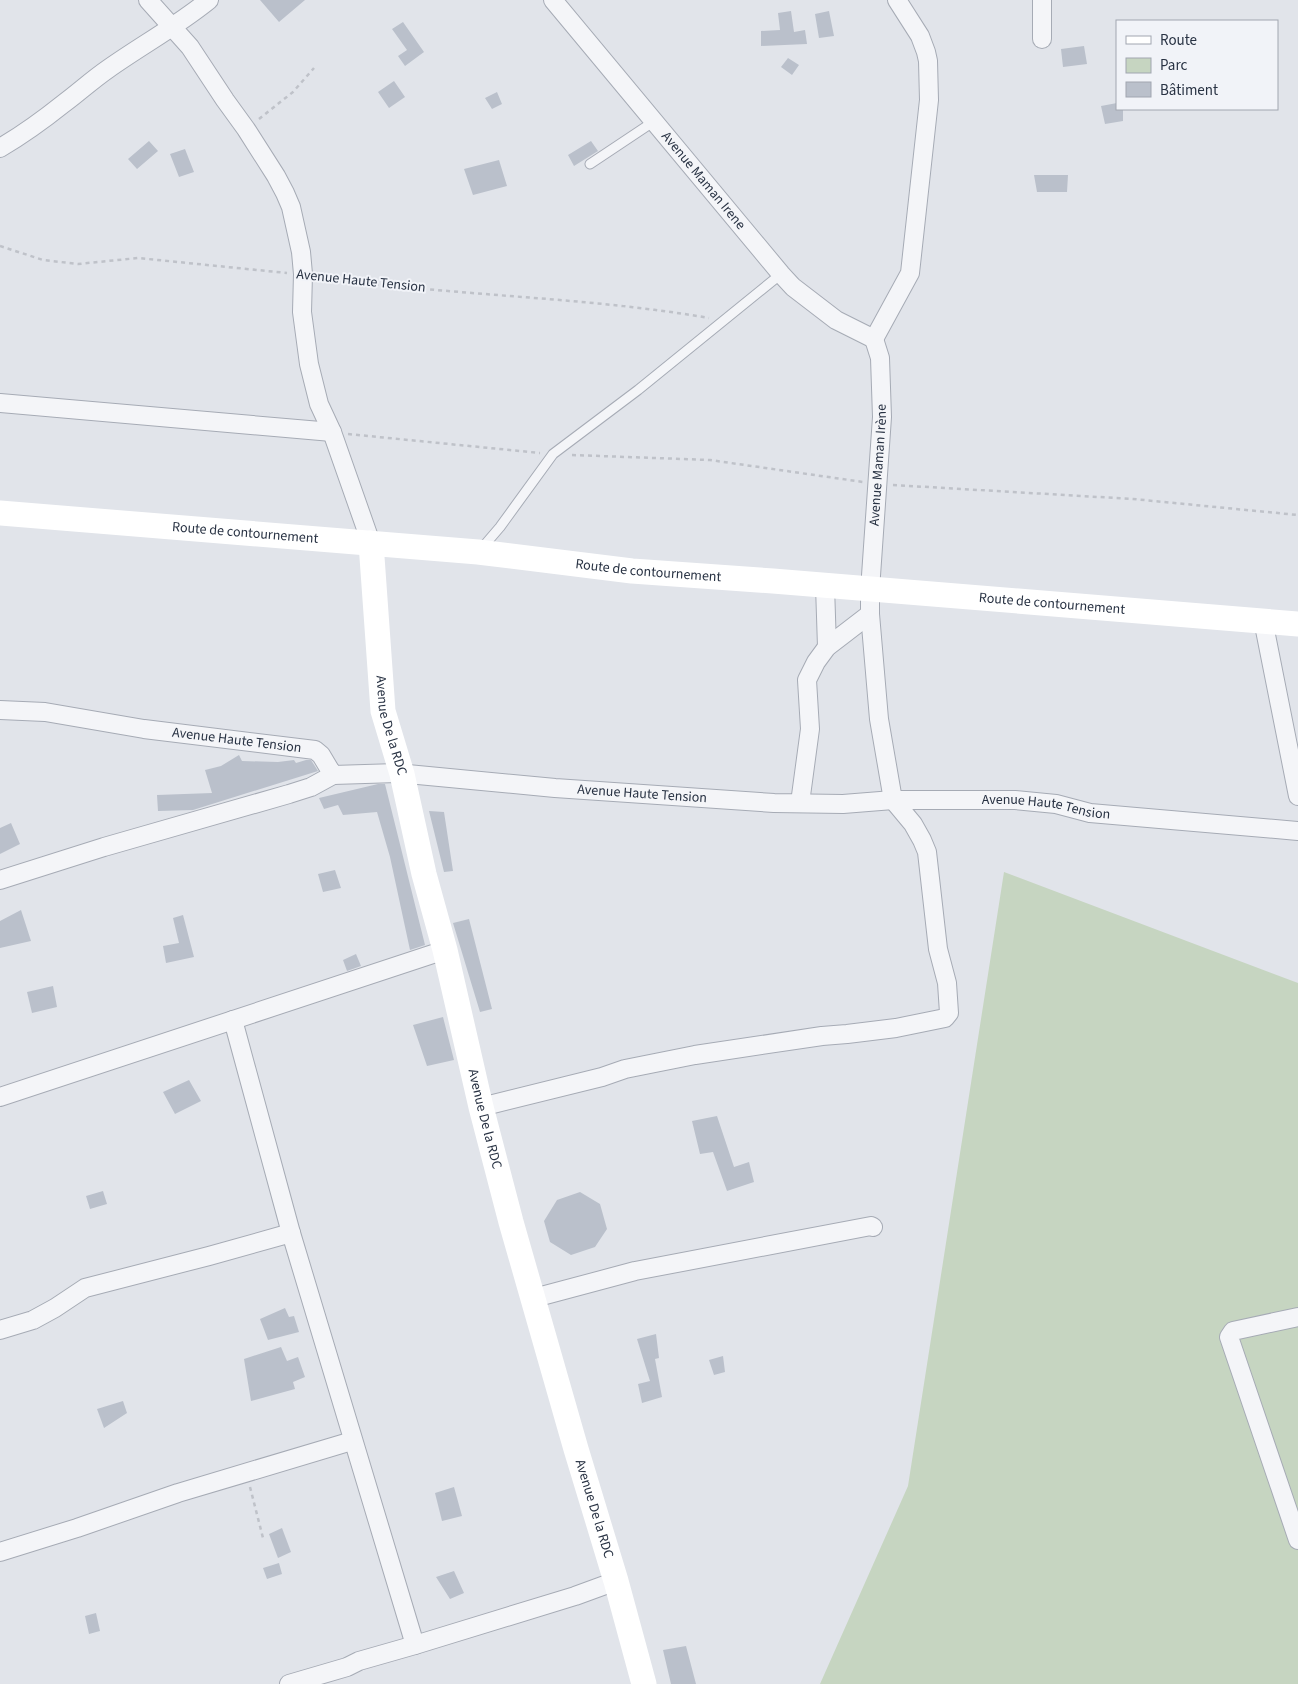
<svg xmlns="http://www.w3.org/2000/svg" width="1298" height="1684" font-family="'Source Sans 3',sans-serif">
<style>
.green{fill:#c6d5c1}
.building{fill:#bac0cb}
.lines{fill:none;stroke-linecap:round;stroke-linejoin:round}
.lane-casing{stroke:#a6abb5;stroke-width:11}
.street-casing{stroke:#a6abb5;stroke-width:20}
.path{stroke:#bfc2c9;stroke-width:2.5;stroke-dasharray:4 4;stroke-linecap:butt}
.lane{stroke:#f4f5f8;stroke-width:9}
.street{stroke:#f4f5f8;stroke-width:18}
.secondary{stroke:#fff;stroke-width:25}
.labels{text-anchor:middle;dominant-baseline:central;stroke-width:4;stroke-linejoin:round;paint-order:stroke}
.street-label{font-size:14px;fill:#283243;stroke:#f1f3f8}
</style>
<rect width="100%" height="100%" fill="#e1e4ea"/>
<path class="green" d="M 1004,872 L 1298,983 L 1298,1684 L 820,1684 L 908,1486 Z"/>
<path class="building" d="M 260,0 L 305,0 L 279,22 Z
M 791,11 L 794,32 L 805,30 L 807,44 L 761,46 L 761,31 L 780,30 L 778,13 Z
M 829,11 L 834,36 L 819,38 L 815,14 Z
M 403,22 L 424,52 L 405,66 L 398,56 L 407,50 L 392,29 Z
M 1084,46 L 1087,64 L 1063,67 L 1061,49 Z
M 788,58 L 799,65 L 792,75 L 781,67 Z
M 394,81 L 405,97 L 389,108 L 378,92 Z
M 497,92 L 502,104 L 492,109 L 485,98 Z
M 1117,103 L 1117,109 L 1123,109 L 1123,121 L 1105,124 L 1101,106 Z
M 149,141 L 158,151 L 137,169 L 128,159 Z
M 591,141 L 598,151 L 574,166 L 568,155 Z
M 185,149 L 194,172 L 179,177 L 170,154 Z
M 499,160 L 507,186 L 473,195 L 464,169 Z
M 1034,175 L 1068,175 L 1067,192 L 1037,192 Z
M 239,755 L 242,761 L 278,762 L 294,760 L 296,763 L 306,760 L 311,760 L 318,771 L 193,810 L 158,811 L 157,795 L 212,793 L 205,770 L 221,766 Z
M 378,784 L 385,784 L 425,945 L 410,950 L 390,857 L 377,812 L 343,815 L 338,805 L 324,809 L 319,798 Z
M 429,811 L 444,812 L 453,871 L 444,872 Z
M 11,823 L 20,844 L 0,854 L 0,828 Z
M 335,870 L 341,888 L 323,892 L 318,874 Z
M 21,910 L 31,941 L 0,948 L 0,921 Z
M 183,915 L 194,957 L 166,963 L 163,946 L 179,943 L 173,918 Z
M 469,919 L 492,1009 L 480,1012 L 453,923 Z
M 356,954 L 361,966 L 347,971 L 343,960 Z
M 53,986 L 57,1007 L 32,1013 L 27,992 Z
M 443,1017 L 454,1060 L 427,1066 L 413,1025 Z
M 189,1080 L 201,1101 L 175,1114 L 163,1092 Z
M 717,1116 L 734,1167 L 749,1162 L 754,1182 L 727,1191 L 713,1152 L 700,1154 L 692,1121 Z
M 103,1191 L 107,1204 L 90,1209 L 86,1196 Z
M 580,1192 L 600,1204 L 607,1229 L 595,1247 L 571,1255 L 550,1242 L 544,1221 L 557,1200 Z
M 285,1308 L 289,1317 L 294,1316 L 299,1332 L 268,1340 L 260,1319 Z
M 656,1334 L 659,1358 L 655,1359 L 662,1397 L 642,1403 L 638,1384 L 650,1381 L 637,1339 Z
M 281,1347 L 287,1361 L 298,1357 L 305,1377 L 293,1382 L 295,1389 L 251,1401 L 244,1359 Z
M 723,1356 L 725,1372 L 714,1375 L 709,1360 Z
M 123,1401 L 127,1413 L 104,1428 L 97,1409 Z
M 454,1487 L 462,1516 L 442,1521 L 435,1493 Z
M 282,1528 L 291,1552 L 278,1558 L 269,1534 Z
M 279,1563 L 282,1574 L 267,1579 L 263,1568 Z
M 454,1571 L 464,1593 L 450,1599 L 436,1577 Z
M 96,1613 L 100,1631 L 89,1634 L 85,1616 Z
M 686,1646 L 696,1684 L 671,1684 L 663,1650 Z"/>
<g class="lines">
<g class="lane-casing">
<path id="lane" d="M 590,164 L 653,122
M 482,548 L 500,527 L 553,454 L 638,390 L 781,274"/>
</g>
<g class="street-casing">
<g id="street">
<path d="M 148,0 L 190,47 L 225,100 L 246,129 L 276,176 L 285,193 L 291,207 L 301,252 L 303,274 L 302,312 L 309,364 L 319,404 L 332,432 L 371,543"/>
<path id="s1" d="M 553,0 L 781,274 L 793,287 L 836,320 L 874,339"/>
<path d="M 1042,39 L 1042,0"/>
<path d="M 0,148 C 22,135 43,120 63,104 C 78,93 92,80 108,69 C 142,45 177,26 209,0"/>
<path d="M 874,339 L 910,273 L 929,100 L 928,61 L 926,52 L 920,36 L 897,0"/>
<path d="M 0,403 L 332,432"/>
<path d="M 825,586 L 827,647"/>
<path d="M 1263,620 L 1298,796"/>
<path id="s2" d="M 0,710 L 45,712 L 144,729 L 315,750 L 321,755 L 333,775 L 397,773 L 555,788 L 774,803 L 843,804 L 893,800 L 1015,800 L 1056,804 L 1090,813 L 1298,831"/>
<path d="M 800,803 L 810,729 L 807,680 L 816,662 L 827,647 L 870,614"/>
<path d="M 0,880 L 104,847 L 289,794 L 311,787 L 333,775"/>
<path d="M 233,1020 L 291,1233 L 415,1645"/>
<path d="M 0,1097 L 445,950"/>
<path id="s3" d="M 481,1107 L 602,1077 L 625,1069 L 695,1055 L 822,1036 L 847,1034 L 896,1028 L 945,1018 L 949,1013 L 947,983 L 938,949 L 927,852 L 922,840 L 913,824 L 893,800 L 879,719 L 870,614 L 870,590 L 882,417 L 880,358 L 874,339"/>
<path d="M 534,1298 L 635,1271 L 871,1226 L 873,1227"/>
<path d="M 1298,1317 L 1233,1331 L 1229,1337 L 1298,1540"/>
<path d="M 0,1330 L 33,1320 L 55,1308 L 85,1288 L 209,1256 L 291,1233"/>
<path d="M 0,1552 L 77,1528 L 178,1493 L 352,1441"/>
<path d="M 289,1684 L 347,1667 L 359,1661 L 415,1645 L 575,1596 L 616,1581"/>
</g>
</g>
<path class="path" d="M 259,119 L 293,92 L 314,68
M 0,246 L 43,260 L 78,264 L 138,258 L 287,273
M 319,276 C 344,280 370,284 395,286 C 499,297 605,300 709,318
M 348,434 L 540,453
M 572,455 L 710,460 L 863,482
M 893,485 L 1133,499 L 1298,515
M 250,1487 L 263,1538"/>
<use href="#lane" class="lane"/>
<use href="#street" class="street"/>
<g class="secondary">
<path id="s4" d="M 0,513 L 478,552 L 632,571 L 773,581 L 1298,624"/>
<path id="s5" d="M 371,543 L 383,711 L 402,774 L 424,874 L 445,950 L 481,1107 L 511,1222 L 576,1449 L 616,1581 L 644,1684"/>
</g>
</g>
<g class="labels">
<g class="street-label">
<text stroke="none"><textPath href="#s1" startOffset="235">Avenue Maman Irene</textPath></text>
<text transform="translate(361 281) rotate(6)">Avenue Haute Tension</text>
<text stroke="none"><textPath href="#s3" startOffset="1042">Avenue Maman Irène</textPath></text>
<text stroke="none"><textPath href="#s4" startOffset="246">Route de contournement</textPath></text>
<text stroke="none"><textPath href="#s4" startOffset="651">Route de contournement</textPath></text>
<text stroke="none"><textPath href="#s4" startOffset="1056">Route de contournement</textPath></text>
<text stroke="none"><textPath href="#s5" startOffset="184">Avenue De la RDC</textPath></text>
<text stroke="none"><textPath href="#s2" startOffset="239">Avenue Haute Tension</textPath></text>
<text stroke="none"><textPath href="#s2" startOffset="659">Avenue Haute Tension</textPath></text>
<text stroke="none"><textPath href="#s2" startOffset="1064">Avenue Haute Tension</textPath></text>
<text stroke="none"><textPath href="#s5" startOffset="589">Avenue De la RDC</textPath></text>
<text stroke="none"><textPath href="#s5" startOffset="994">Avenue De la RDC</textPath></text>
</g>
</g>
<rect x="1116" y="20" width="162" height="90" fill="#f1f3f8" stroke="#a1a6b0"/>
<rect x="1126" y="36" width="25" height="8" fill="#ffffff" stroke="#a1a6b0"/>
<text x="1160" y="45" font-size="15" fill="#283243">Route</text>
<rect x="1126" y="58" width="25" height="15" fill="#c6d5c1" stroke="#a1a6b0"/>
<text x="1160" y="70" font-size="15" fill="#283243">Parc</text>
<rect x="1126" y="82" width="25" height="15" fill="#bac0cb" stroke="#a1a6b0"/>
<text x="1160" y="95" font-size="15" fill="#283243">Bâtiment</text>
</svg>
